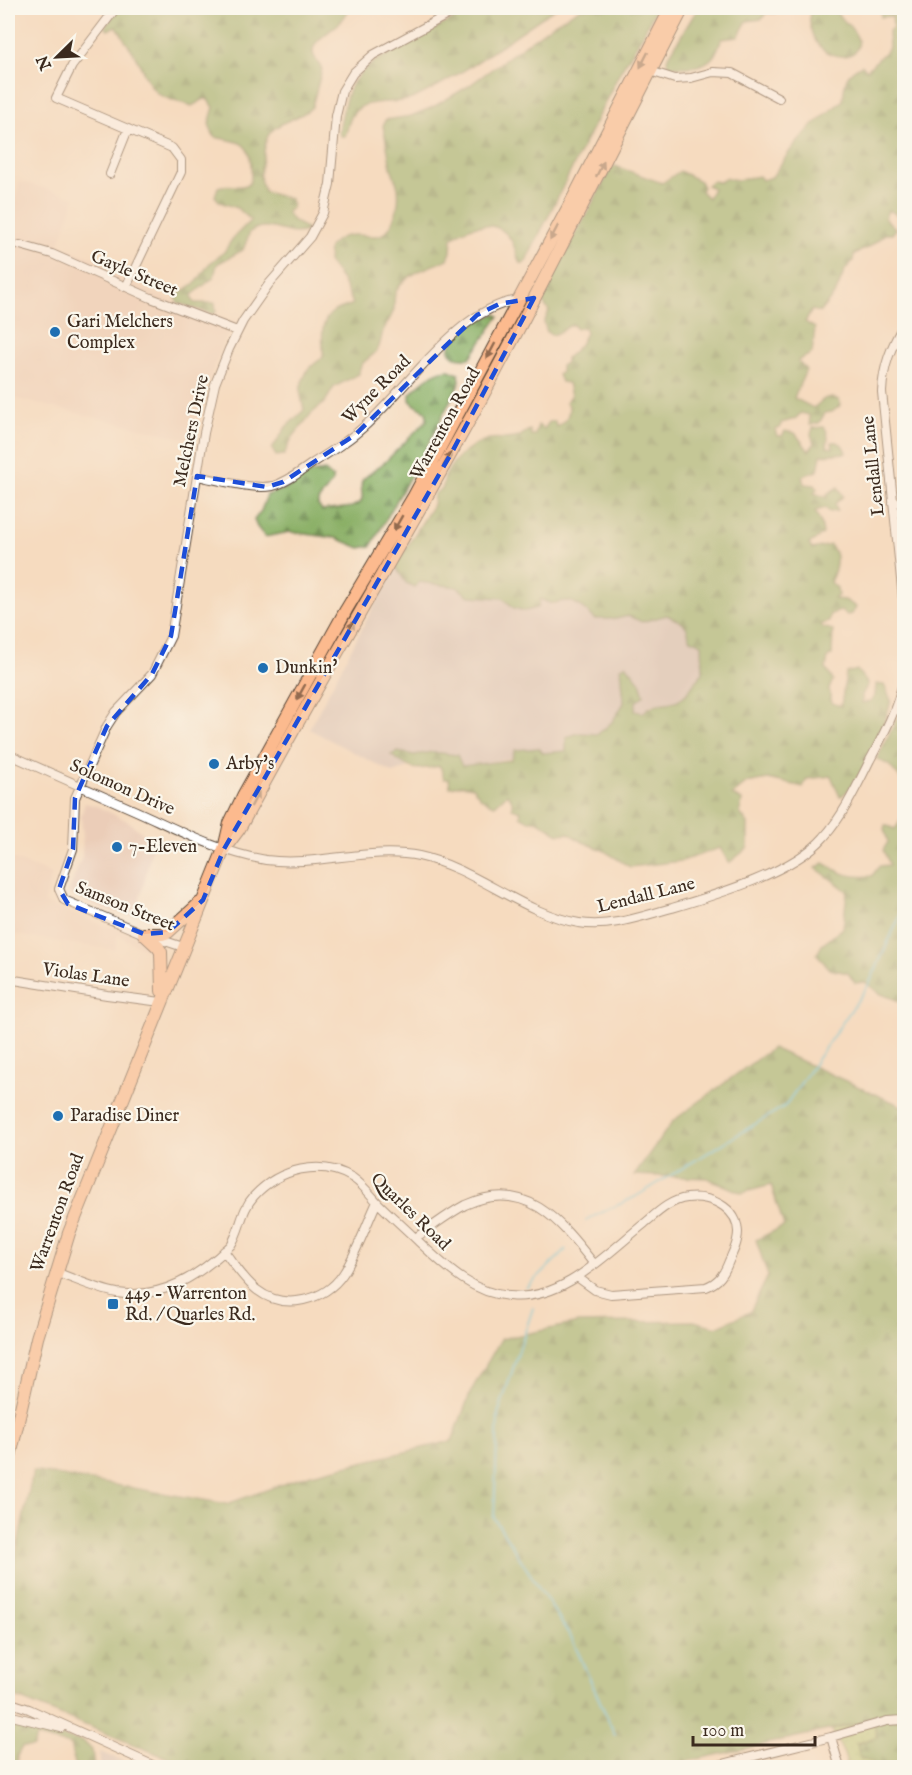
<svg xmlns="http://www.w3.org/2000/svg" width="912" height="1775" font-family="'IM FELL English',serif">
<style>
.built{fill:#ebcdb8}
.industrial{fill:#cfc0ba}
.grass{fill:url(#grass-dots);stroke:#747a48;stroke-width:1.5}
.forest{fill:url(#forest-firs);stroke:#626c42;stroke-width:1.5}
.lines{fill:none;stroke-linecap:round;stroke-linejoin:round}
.stream{stroke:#5dc6da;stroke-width:2}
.minor-casing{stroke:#574536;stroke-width:10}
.primary-casing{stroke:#574536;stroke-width:14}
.minor{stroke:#fff;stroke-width:8}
.primary{stroke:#fcba8e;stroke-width:12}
.oneway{fill:#926b50}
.marked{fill:none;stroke:#1d4ed8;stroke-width:4.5;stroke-dasharray:12 8;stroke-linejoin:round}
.poi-dot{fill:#1f6fb2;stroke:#fbf7ec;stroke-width:2}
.labels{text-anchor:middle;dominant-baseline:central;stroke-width:4.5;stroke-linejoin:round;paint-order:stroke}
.street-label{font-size:18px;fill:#3b2a1e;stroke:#fbf7ec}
.poi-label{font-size:18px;fill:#3b2a1e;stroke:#fbf7ec;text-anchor:start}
</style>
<defs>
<pattern id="grass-dots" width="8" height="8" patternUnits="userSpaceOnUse" patternTransform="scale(1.5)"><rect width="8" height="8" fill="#accb73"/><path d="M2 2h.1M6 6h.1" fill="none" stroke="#95ae63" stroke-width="1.8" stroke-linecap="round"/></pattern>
<pattern id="forest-firs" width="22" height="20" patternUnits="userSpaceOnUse" patternTransform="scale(1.5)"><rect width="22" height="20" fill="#89af65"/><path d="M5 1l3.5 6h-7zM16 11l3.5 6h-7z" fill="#718f53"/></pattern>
</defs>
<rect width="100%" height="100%" fill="#fbf7ec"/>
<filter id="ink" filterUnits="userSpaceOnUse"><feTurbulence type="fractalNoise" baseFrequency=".0167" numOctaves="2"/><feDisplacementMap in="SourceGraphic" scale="12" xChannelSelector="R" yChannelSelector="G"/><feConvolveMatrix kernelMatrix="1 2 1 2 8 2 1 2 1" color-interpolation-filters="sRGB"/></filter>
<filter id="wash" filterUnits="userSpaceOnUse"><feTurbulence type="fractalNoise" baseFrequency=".008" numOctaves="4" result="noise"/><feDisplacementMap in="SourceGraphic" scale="24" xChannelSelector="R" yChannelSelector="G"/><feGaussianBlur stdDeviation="1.35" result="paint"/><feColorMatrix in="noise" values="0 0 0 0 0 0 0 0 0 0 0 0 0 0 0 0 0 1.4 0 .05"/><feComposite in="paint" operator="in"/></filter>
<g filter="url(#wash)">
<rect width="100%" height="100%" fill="#f5dbbf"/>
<path class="built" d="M 19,181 L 75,197 L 59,245 L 119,268 L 117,275 L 185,307 L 216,318 L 231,321 L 237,319 L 224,342 L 203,396 L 196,441 L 8,397 L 8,227 Z
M 85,803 L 96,806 L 128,821 L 148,838 L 152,848 L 136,916 L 105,910 L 70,894 L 69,891 L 82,857 L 83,835 L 81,817 Z
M 8,857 L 52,874 L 45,903 L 105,926 L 152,929 L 150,952 L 118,935 L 115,950 L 8,934 Z"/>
<path class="industrial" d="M 395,566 L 406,584 L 415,586 L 419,582 L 457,587 L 469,596 L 503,598 L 514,608 L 540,599 L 553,605 L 566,601 L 580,606 L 595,619 L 616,619 L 629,616 L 642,622 L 667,615 L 685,625 L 702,644 L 703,673 L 695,685 L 680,700 L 651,705 L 643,713 L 635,712 L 635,702 L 621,668 L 624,703 L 612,722 L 598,734 L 579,733 L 567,751 L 543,753 L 462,766 L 432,752 L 414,755 L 398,752 L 392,755 L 408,768 L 393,773 L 309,729 Z
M 100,1752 L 138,1767 L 100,1767 Z"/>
<path class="grass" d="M 874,1720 L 877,1737 L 857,1743 L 860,1758 L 871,1761 L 879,1767 L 848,1767 L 844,1754 L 832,1730 Z"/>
<path class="forest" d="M 119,8 L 348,8 C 345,28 313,35 313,52 C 313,57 319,64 322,69 L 312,107 C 300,120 277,120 268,136 C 264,143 265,151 263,159 C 260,171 258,180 265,192 L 291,199 L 292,207 L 287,212 C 291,222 298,223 306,228 L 306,231 C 287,239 269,218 250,232 L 243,250 L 217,264 L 214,277 L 192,295 L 192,299 L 195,303 L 215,303 L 216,312 L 212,314 L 178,303 L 176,299 L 180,293 L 197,282 L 209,264 L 224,252 L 233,238 L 251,220 L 237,208 L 220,202 L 215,196 L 218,187 C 229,182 239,190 249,184 C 252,178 251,171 251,165 C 249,138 235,142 214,137 L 209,124 L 214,107 L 206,98 L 192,106 C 182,102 165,100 157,93 C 143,80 140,58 128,45 C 123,39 122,32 116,26 L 108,30 L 105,27 Z
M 474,8 L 556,8 C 510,38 464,75 414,98 C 397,106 365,96 353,114 C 348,121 348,129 345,136 L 340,136 L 339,131 C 346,98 344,84 374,62 Z
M 581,8 L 656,8 L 642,36 L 621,70 L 526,261 L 523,264 L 519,262 C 517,255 515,247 511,240 C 498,218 469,224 452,238 L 451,252 L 448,259 C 431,267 405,273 396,291 C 393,297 395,303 394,309 C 392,317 386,324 383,331 C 381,337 381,343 378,349 C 372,359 359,360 359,374 L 334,387 L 325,402 L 311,414 L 292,438 L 284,455 L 276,456 L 272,449 L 286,427 L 304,410 L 300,391 L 302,382 L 308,369 L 323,357 C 324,341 317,323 334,311 C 340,308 347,307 353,304 L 342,280 L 328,262 L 329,247 C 344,230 357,236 376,236 C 394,235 400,203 398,189 C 397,182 393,174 391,167 C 388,153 386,139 383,126 L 385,120 L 411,116 L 433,107 L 467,87 L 554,24 Z
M 698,8 L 781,8 L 775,13 L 766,13 L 762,19 L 747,21 L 738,37 L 722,39 C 719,45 717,52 713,57 C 702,70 683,67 668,66 L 667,59 Z
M 814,8 L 831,8 C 839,17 854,27 858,40 C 864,65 805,65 810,11 Z
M 880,8 L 904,8 L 904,213 L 902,217 L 888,210 L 885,218 L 896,229 L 892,234 L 885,234 L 868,248 L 854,254 L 853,261 L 845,270 L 836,292 L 820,312 L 812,310 L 805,322 L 815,328 L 812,353 L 798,361 L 806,370 L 794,398 L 813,408 C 824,401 823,394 839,400 L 841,405 L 832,412 L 825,413 L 819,423 L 810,425 L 809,415 L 801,413 L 795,419 L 781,423 L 780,428 L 775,430 L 777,436 L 782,436 L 785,431 L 795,433 L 809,451 L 814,444 L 811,434 L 813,428 L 824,427 C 829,433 828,440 827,447 L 833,448 L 832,442 C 840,440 845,447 846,453 L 821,455 L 818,471 L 802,476 L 804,484 L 815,485 L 817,489 L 814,493 L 827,498 L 827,494 L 838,487 L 843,496 L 835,504 L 837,511 L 830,512 L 825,508 L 815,511 L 821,523 L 823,534 L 809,544 L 812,549 L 830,545 C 840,555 836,570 830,582 L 837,588 L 838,595 L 834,599 L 845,600 L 856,607 L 852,614 L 847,615 L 841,611 L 830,614 L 829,622 L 821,624 L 822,627 L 833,630 L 832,655 L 828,657 L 826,669 L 833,680 L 829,689 L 832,703 L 841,706 L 846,673 L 857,670 L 868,684 L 862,695 L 862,703 L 871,701 L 875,695 L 876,684 L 884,685 L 891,700 C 886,722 860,785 840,797 L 831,776 L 807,779 L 803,787 L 768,779 L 747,783 L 732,795 L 742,800 L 740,813 L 748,824 L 748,848 L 729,863 L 720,848 L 682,861 L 630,867 L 603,850 L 583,842 L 568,833 L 559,834 L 537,820 L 529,821 L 520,816 L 521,811 L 512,808 L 512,800 L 507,794 L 495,805 C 484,802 479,797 473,787 L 461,785 L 450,787 L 449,779 L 444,779 L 440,766 C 414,771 412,771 391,755 L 398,752 L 414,755 L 432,752 L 457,755 L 462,766 L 511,760 L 515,750 L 539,748 L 543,753 L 566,751 L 566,737 L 579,733 L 598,734 L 612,722 L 624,703 L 621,668 L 626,664 L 640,682 L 644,695 L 636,702 L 635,711 L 643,713 C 655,700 664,706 678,700 C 690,695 694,680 703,673 L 702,644 L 689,638 C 688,621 680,623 667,615 L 642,622 L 629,616 L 616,619 L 595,619 C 587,612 576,600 565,601 C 550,603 556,606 540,599 L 538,608 L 525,611 L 514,608 L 503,598 L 469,596 L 457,587 L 419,582 L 415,587 L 406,583 L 395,566 L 433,505 L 434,494 L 443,488 C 443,467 469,444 489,439 C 498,437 509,441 518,437 C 523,435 524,432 530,430 L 531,435 L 535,435 L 538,425 L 544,429 L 549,422 L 555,421 L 556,427 C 566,421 569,418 569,406 L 566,402 L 571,396 L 568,383 L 561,382 L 558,375 L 561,372 L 561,366 L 566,363 L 566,358 L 579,346 L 586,333 L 584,327 L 576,329 L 573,324 C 566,327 559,334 551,335 L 547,332 L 544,323 L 549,311 L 542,301 L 555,272 L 611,169 L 615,166 L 662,183 L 680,171 L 700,181 L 703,187 L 701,191 L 708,198 L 713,188 L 707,185 L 712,181 L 720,182 L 725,178 L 738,180 L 759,176 L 762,180 L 772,177 L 790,151 L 810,128 L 843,100 C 845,81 844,74 862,65 L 867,70 L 889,48 L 888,32 L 893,27 L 892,16 L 881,17 Z
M 496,314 L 499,316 L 470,358 C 462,358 453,359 449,351 C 451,333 480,318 496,314 Z
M 449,370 L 459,374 L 460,381 L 430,441 L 371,546 L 360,548 L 336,538 L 290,532 L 265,537 L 257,527 L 254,520 L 261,511 L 267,495 L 289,487 L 310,473 L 325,471 L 333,478 L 333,481 L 318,501 L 318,505 L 322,511 L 352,507 L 361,502 C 365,494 358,487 363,479 L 386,461 L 427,420 C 429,407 416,409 410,400 L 410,394 C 420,383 434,370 449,370 Z
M 897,718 L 904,720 L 904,787 L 904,783 L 889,765 L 877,759 Z
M 904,816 L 904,1003 L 879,993 L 865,982 L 855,983 L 848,973 L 829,969 L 817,954 L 822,945 L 843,928 L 847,891 L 816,868 L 824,863 C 842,874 850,878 872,876 L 879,866 L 890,865 L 883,850 L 888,842 L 884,829 L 885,825 L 895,829 Z
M 772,1048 L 904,1107 L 904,1767 L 879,1767 L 871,1761 L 860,1758 L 857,1744 L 877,1737 L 873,1720 L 662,1767 L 190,1767 L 8,1694 L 8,1621 L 11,1578 L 33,1471 L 227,1504 L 311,1474 L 452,1441 L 471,1391 L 501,1339 L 578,1323 L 694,1321 L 716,1327 L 750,1312 L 768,1276 L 756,1240 L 784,1226 L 771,1185 L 742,1193 L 707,1178 L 634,1175 L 673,1121 Z
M 15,1725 L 84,1742 L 92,1750 L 94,1767 L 76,1767 L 70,1745 L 36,1737 L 33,1747 L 22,1747 L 17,1756 L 17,1767 L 8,1767 L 11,1732 Z"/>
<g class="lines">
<path class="stream" d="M 586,1220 L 635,1197 L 785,1106 L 869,984 L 904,907
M 526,1288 L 566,1250
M 533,1308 L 498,1414 L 494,1518 L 572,1639 L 615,1735"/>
</g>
</g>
<g filter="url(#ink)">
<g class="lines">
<g class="minor-casing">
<path id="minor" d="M 116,8 L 72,66 L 56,98 L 172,148 L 181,160 L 181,172 L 126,287
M 650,71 L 675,79 L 691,78 L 713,72 L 732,73 L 779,98
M 110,174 L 128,129
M 20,245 L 52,254 L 151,298 L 237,331
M 904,324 C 891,347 883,366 882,392 L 904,609
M 197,476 C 219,480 252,490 273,486 C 288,482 301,471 313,463 C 332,451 351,439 368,423 C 411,384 460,306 520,300
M 893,503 L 904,502
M 8,754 C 53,774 98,794 143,814 C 182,832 223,853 266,860 C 317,867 369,846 419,856 C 475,868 523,914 579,923 C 611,928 642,916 672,908 C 716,895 794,872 824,837 C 843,816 857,786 870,760 C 884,734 898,707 904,678
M 183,947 L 144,934 L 64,900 L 59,889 L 73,849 L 75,798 L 107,726 L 116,712 L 152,674 L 171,636 L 204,433 L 215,384 L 229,349 L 243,321 L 269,284 L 310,237 L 323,213 L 330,184 L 336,116 L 342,91 L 353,73 L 373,55 L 460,8
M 8,979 L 107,995 L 161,1002
M 415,1238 C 432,1227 448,1214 465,1205 C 526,1177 560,1221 594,1264
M 224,1251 C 234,1264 244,1280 257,1290 C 284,1311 325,1301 343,1274 C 356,1255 367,1223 377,1202
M 55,1272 C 75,1279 96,1289 117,1293 C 162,1300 200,1275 231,1245 C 241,1229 241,1210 254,1196 C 279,1169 321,1158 353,1178 C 363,1185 370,1194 378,1203 C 391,1216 405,1228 418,1241 C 444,1265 471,1293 509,1296 C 563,1302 606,1254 645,1223 C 657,1213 670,1200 687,1198 C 712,1194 744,1211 737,1240 C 736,1247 732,1254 729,1261 C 724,1274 719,1282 706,1287 L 611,1294 L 595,1290 L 577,1277
M 8,1702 L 29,1709 L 159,1768
M 8,1715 L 61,1728
M 831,1737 L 840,1768
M 707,1768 L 831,1737 L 887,1721 L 904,1720"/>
</g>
<g class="primary-casing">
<path id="primary" d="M 227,845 L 239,829 C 307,702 381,578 451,453 C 533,307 606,156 683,8
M 144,934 L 158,947 L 161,952 L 162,991
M 144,934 L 162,934 L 168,932 L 200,903
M 8,1465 L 37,1338 L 69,1233 L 224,849 L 230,823 L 243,796 L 346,610 L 414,496 L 576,193 L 671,8"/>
</g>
<use href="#minor" class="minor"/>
<use href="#primary" class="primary"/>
</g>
<defs><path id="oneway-solid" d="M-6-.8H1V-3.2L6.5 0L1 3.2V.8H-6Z" transform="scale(1.5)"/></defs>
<g class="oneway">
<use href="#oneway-solid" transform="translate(644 60) rotate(117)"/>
<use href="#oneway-solid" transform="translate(600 169) rotate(-63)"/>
<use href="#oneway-solid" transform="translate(554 233) rotate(118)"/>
<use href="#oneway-solid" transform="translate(491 351) rotate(118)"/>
<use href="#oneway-solid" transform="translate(447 460) rotate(-60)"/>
<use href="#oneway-solid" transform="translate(398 523) rotate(120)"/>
<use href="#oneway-solid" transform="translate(350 629) rotate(-60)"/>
<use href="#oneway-solid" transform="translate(301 692) rotate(119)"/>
<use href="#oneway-solid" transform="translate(255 799) rotate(-62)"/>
</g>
</g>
<path d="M0 0H912V1775H0ZM 534,298 L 452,452 L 224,849 L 203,900 L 168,932 L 144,934 L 68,904 L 59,889 L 73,849 L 75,798 L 107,726 L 152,674 L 171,636 L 197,476 L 267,487 L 283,482 L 355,435 L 477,315 L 499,304 Z" fill="#f5dbbf" fill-opacity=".55" fill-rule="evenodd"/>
<path class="marked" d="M 534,298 L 452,452 L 224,849 L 203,900 L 168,932 L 144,934 L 68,904 L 59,889 L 73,849 L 75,798 L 107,726 L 152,674 L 171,636 L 197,476 L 267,487 L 283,482 L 355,435 L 477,315 L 499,304 Z"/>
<g class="poi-dot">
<circle cx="55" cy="332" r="6"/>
<circle cx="263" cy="668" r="6"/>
<circle cx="214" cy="764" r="6"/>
<circle cx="117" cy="847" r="6"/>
<circle cx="58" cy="1116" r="6"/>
<rect x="107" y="1298" width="12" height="12" rx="3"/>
</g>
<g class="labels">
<g class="street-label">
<text transform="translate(134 274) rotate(23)">Gayle Street</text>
<text transform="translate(377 390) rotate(-45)">Wyne Road</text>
<text transform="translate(446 424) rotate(-61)">Warrenton Road</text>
<text transform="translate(192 431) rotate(-78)">Melchers Drive</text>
<text transform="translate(874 466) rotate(-96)">Lendall Lane</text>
<text transform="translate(122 788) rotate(24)">Solomon Drive</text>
<text transform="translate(646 896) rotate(-14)">Lendall Lane</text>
<text transform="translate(125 907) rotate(22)">Samson Street</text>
<text transform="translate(86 976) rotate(8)">Violas Lane</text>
<text transform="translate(410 1212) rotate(44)">Quarles Road</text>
<text transform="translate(58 1213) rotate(-70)">Warrenton Road</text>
</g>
<g class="poi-label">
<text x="67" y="322">Gari Melchers<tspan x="67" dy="21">Complex</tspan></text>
<text x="275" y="668">Dunkin'</text>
<text x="226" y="764">Arby's</text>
<text x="129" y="847">7-Eleven</text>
<text x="70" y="1116">Paradise Diner</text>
<text x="125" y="1294">449 - Warrenton<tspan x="125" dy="21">Rd. / Quarles Rd.</tspan></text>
</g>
</g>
<rect width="912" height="1775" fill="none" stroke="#fbf7ec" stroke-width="30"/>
<g transform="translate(57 57) rotate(246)" stroke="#fbf7ec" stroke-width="4.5" paint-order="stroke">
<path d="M0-4.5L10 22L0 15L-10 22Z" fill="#3b2a1e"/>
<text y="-9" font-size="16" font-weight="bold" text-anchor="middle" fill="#3b2a1e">N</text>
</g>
<path d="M693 1736v9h122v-9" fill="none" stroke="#3b2a1e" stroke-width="3"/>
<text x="702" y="1736" font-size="18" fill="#3b2a1e" stroke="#fbf7ec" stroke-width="4.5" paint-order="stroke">100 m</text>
</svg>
